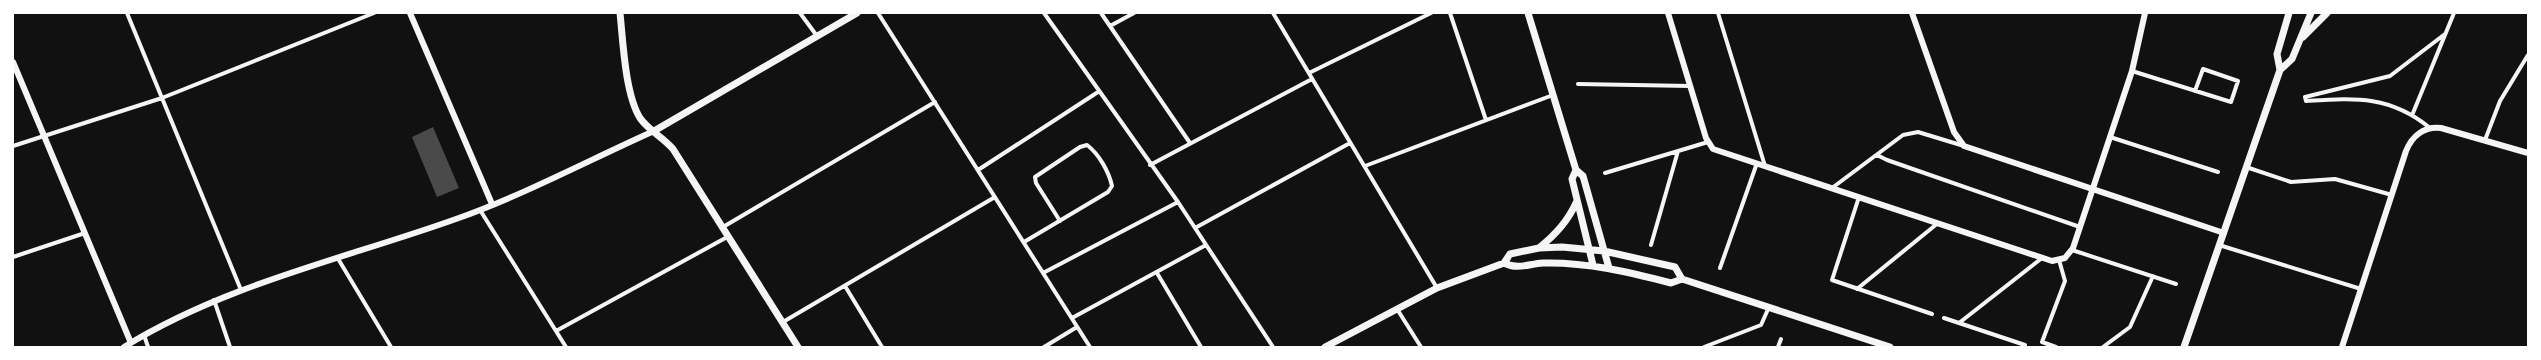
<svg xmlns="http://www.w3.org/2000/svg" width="2541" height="360" font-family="Lato,sans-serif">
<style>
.building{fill:#4a4a4a}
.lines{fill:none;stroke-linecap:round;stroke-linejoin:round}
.minor{stroke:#f5f5f5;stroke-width:4}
.tertiary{stroke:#f5f5f5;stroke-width:6}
.secondary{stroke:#f5f5f5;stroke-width:7}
</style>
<rect width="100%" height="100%" fill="#111"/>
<path class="building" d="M 433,127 L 459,188 L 437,197 L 412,137 Z"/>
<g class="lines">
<path class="minor" d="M 127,13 L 241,290
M 800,13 L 817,36
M 878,13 L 1090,347
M 1044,13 L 1178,202 L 1273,347
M 1101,13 L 1190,143
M 1273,13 L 1437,288
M 1450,13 L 1486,120
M 1718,13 L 1765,166
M 1110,26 L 1134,13
M 2132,71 L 2231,102 L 2238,81 L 2203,69 L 2195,91
M 1309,73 L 1431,13
M 1578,84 L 1690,86
M 2413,113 L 2454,13
M 2430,128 C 2390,95 2355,98 2306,101 L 2305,97 L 2390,76 L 2445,34
M 2110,137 L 2218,172
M 2485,140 L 2500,101 L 2528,55
M 13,146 L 162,98 L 374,13
M 1877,155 L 1887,160 L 2080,227
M 1150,165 L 1312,79
M 1365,166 L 1553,95
M 2246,167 L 2291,182 L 2335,179 L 2392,195
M 978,170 L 1098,92
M 1605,173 L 1708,142
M 1832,188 L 1903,135 L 1918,132 L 1964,146
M 1859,197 L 1832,280 L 1932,314
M 480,210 L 566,347
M 723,227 L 935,102
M 1195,228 L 1350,143
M 1024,242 L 1108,192 L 1112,186 C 1109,172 1099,154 1087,145 L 1080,147 L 1035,177 L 1036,183 L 1060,221
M 1651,245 L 1678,151
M 2219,245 L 2361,289
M 2072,250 L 2176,284
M 13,257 L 85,233
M 337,257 L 391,347
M 1720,268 L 1757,163
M 1043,273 L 1178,202
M 1157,273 L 1201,347
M 845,286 L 882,347
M 1857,289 L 1938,223
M 214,300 L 230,347
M 1397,309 L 1421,347
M 1072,318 L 1206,245
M 1944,318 L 2025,345
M 783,322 L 995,197
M 1959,323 L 2042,258
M 556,331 L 729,236
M 144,335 L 148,347
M 1044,347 L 1077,327
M 1704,347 L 1761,325 L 1769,307
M 1778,347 L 1781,339
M 2056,347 L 2042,342 L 2065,281 L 2059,260
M 2103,347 L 2130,327 L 2153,276"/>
<path class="tertiary" d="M 410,13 L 492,204
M 1668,13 L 1706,138 L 1713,149 L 2052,261 L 2065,258 L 2073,248 L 2132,71 L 2145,13
M 1912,13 L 1954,132 L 1964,146 L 2224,233
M 13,62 L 131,343
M 124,347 C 226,284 344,259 456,219 C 524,195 589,160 654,131
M 2342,347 L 2406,151 C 2412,136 2424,126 2441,128 L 2528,153"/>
<path class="secondary" d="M 620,13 C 623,41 625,94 640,118 C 648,130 663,137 673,149 L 798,347
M 1528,13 L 1576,170
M 2303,37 L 2327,13
M 2280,70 L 2292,59 L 2311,13
M 654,131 L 857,13
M 1562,247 L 1604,251 L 1675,267 L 1682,279 L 1671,283 C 1629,272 1587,262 1543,263 C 1528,264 1518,270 1504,263 L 1510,254 L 1539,248 Z
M 1539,248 C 1556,234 1568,221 1577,201
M 1593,265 L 1572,179 L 1576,170 L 1583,176 L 1609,268
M 1682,279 L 1890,347
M 1325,347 L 1437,288 L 1504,263
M 2184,347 L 2280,70 L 2277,54 L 2289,13"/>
</g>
<rect width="2541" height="360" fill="none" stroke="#ffffff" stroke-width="28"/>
</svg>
